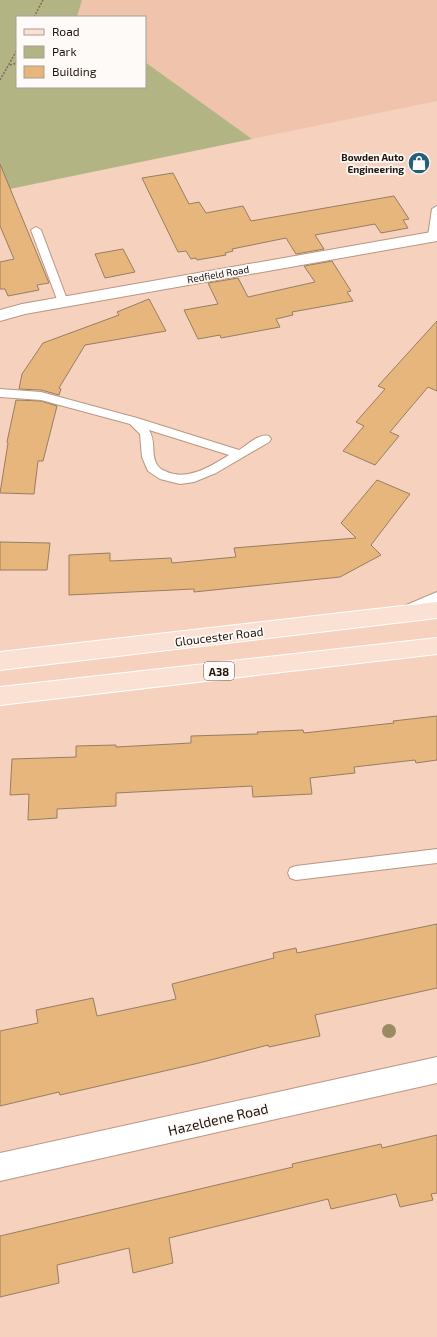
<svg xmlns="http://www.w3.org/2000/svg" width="437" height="1337" font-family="'Exo 2',sans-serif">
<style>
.built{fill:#f0c3ac}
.green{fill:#b2b483}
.building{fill:#e7b67d;stroke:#967e62}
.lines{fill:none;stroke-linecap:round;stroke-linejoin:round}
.lane-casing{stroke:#b99683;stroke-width:2}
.street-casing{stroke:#b99683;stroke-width:2}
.primary-casing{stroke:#fff;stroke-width:2}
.path{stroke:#836b5e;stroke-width:1.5;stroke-dasharray:2 1.5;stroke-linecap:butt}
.lane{fill:#fff;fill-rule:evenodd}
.street{fill:#fff;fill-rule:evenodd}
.primary{fill:#fae1d3;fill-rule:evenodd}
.tree{fill:#9b8b64}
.labels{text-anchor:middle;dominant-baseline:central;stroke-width:3.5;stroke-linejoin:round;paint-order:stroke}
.far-poi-label{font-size:10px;font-weight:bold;fill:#21140d;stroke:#fefaf8;text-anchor:end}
.far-street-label{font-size:10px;fill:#21140d;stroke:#fefaf8}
.shield{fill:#fefaf8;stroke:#635954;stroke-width:1}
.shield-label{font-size:11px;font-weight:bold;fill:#21140d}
.street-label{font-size:12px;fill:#21140d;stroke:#fefaf8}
.near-street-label{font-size:14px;fill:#21140d;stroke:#fefaf8}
</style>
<rect width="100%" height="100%" fill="#f6d1bd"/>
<path class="built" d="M 82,0 L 437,0 L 437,101 L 252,139 L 145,62 L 145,17 L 77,17 Z"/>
<path class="green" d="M 0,0 L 82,0 L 77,17 L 17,17 L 17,87 L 145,87 L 145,62 L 252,139 L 0,191 Z"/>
<path class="building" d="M 0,164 L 49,283 L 37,285 L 39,290 L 8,296 L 5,289 L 0,289 L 0,262 L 14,259 L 0,226 Z
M 173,173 L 189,204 L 199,202 L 206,213 L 243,206 L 251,221 L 394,196 L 409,219 L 403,220 L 408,228 L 381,233 L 375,224 L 315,235 L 324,249 L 296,254 L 286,238 L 232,249 L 233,251 L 225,253 L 226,255 L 197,260 L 196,258 L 191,259 L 186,251 L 178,252 L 142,178 Z
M 123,249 L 135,272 L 105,278 L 95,254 Z
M 332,261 L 351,291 L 347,292 L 353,301 L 292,312 L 293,315 L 276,319 L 280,327 L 221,338 L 220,335 L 198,339 L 184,310 L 218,304 L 208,283 L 238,278 L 248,297 L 315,282 L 304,266 Z
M 149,299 L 166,331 L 85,345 L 59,388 L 61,389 L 59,395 L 41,390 L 19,389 L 22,374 L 43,343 L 119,315 L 117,312 Z
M 437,321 L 437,391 L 428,387 L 411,407 L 390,432 L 399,436 L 375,465 L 343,451 L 364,426 L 356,422 L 385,389 L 378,386 Z
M 16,400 L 41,401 L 57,406 L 43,461 L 38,461 L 34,494 L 0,493 L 8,443 L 7,442 Z
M 377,480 L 410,494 L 371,545 L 381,555 L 340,577 L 194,592 L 194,589 L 69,595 L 69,555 L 110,553 L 110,561 L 171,558 L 172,563 L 236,557 L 234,548 L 356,538 L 341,523 Z
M 0,542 L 50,543 L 47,570 L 0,570 Z
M 437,716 L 437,760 L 416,763 L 415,760 L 354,767 L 355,773 L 310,778 L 312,794 L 253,797 L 252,786 L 116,793 L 116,806 L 57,809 L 57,818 L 28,820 L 29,794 L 10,795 L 12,759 L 76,757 L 76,746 L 116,745 L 116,747 L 191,743 L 191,736 L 258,734 L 257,732 L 303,730 L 304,733 L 394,723 L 393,721 Z
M 437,924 L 437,988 L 315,1015 L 320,1036 L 269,1047 L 268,1045 L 199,1063 L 60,1095 L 59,1092 L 0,1106 L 0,1031 L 38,1023 L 36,1010 L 93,998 L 97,1016 L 176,999 L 172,984 L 274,958 L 273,953 L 296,948 L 297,953 Z
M 437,1135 L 437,1193 L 431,1194 L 433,1200 L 400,1207 L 396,1194 L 331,1209 L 328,1199 L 169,1238 L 173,1263 L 133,1273 L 129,1248 L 57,1265 L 59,1283 L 0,1297 L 0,1236 L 293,1167 L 292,1164 L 381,1144 L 382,1148 Z"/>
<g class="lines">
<g class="lane-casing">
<path id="lane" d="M 437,206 L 437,238 L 433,239 L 428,236 L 432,209 Z
M 36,227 L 41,230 L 68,302 L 67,304 L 63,305 L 58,302 L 31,230 Z
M 0,389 L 41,392 L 137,418 L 239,450 C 247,445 259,433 269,436 L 271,439 L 269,442 L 216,473 L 194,482 L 180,484 L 160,479 L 148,471 L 142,457 L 140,434 L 130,424 L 41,400 L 0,397 ZM 149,430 L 229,455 C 211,466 187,482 165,471 C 162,470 158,467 156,463 C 151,452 156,441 149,430 Z
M 437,849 L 437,863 L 296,880 L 290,878 L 288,873 L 290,868 L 296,866 Z"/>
</g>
<g class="street-casing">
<path id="street" d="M 437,231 L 437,241 L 25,314 L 0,321 L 0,310 L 22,304 Z
M 437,592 L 437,609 L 412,620 L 404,618 L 401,612 L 404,606 Z
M 437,1057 L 437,1083 L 0,1181 L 0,1153 Z"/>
</g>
<g class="primary-casing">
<path id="primary" d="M 437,602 L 437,618 L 0,670 L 0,652 Z
M 437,638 L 437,654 L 0,705 L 0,687 Z"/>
</g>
<path class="path" d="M 34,17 L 43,0
M 10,65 L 17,63
M 0,80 L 17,50"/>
<use href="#lane" class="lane"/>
<use href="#street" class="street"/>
<use href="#primary" class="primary"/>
</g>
<circle class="tree" cx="389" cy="1031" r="7"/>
<defs>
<g id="shop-disc" transform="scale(1.15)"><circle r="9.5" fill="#255f78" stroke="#fefaf8"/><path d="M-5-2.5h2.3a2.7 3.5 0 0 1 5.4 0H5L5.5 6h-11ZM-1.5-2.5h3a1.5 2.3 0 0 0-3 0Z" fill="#fff"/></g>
</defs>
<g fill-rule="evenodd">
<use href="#shop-disc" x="419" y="163"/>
</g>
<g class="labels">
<g class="far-poi-label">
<text x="404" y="157">Bowden Auto<tspan x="404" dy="12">Engineering</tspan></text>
</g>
<g class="far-street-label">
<text transform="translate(218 274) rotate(-10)">Redfield Road</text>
</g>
<rect class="shield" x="204" y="662" width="30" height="18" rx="3"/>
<g class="shield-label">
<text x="219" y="671">A38</text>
</g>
<g class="street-label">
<text transform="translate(219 636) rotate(-7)">Gloucester Road</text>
</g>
<g class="near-street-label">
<text transform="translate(218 1119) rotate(-13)">Hazeldene Road</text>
</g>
</g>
<rect x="16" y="16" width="130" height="72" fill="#fefaf8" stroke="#a69e9a"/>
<rect x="24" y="29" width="20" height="6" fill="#fae1d3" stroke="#a69e9a"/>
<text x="52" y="36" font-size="12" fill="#21140d">Road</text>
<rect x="24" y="46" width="20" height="12" fill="#b2b483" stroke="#a69e9a"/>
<text x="52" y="56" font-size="12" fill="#21140d">Park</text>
<rect x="24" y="66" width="20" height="12" fill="#e7b67d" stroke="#a69e9a"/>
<text x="52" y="76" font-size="12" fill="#21140d">Building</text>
</svg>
